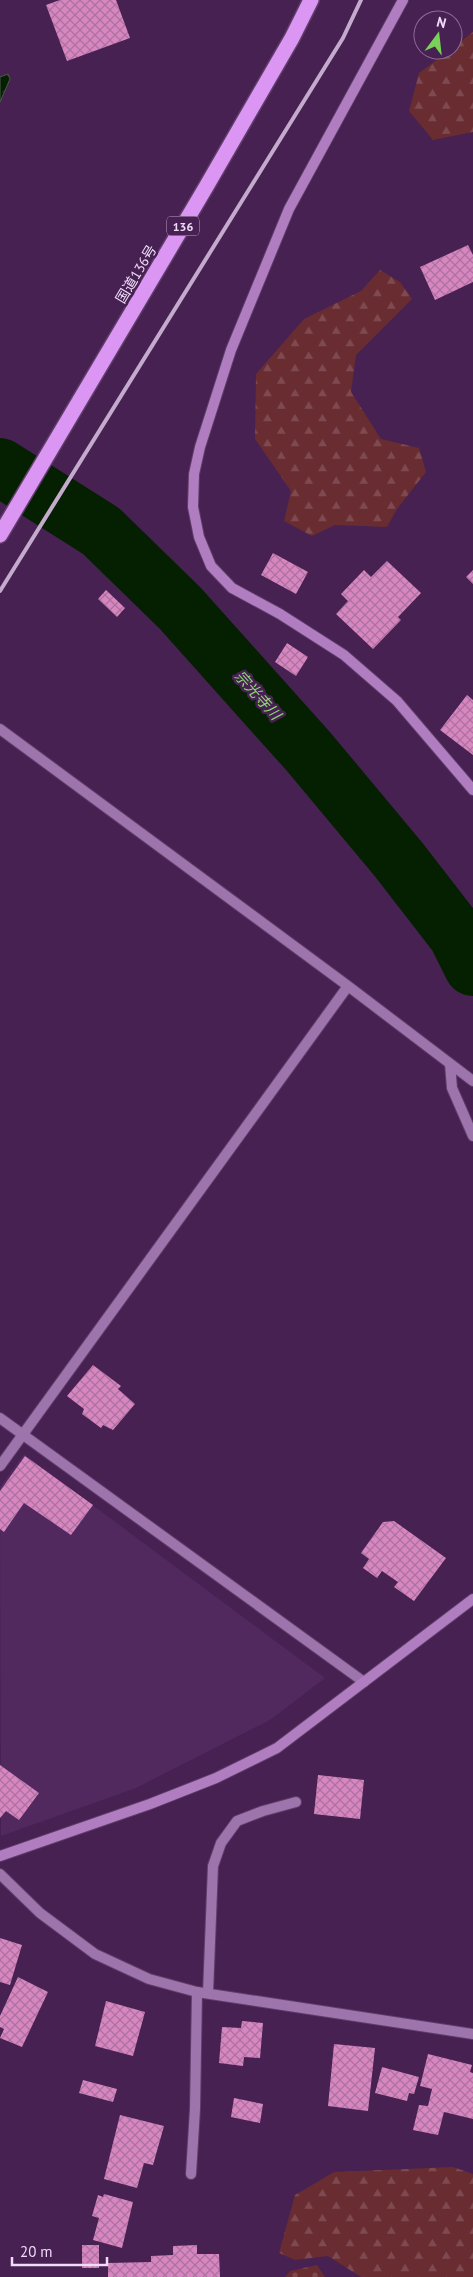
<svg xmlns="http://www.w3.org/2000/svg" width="473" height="2277" font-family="'PT Sans','Noto Sans JP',sans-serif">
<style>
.built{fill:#52295f}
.forest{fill:url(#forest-firs)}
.cemetery{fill:url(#cemetery-stones)}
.water{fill:url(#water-ripples);stroke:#4b584b}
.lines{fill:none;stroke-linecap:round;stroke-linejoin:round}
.river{stroke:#042000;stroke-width:58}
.building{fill:url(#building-cross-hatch)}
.lane-casing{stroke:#5f3d69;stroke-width:12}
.street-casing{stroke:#5f3d69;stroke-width:12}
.secondary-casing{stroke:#5f3d69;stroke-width:12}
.highway-casing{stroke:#5f3d69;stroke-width:18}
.lane{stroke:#9d74ab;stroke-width:10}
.street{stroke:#9d74ab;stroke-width:10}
.secondary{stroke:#b07ec0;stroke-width:10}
.highway{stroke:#db95f2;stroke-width:15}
.rail{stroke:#c4aacd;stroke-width:4}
.labels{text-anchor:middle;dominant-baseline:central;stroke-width:5;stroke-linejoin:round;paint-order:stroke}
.shield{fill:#462152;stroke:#bea3c7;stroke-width:1}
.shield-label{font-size:12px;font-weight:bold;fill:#f1dbf9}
.street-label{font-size:14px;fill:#f1dbf9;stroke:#462152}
.water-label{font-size:15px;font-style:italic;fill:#8fd873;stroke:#462152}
</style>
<defs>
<pattern id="forest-firs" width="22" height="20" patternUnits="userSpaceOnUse" patternTransform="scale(1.25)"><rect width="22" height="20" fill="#682c31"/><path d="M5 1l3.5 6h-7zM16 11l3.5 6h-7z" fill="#7e4a50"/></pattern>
<pattern id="cemetery-stones" width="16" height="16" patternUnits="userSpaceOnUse" patternTransform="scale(1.25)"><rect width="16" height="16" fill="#682c31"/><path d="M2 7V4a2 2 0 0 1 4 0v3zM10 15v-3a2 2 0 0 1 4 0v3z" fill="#7e4a50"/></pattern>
<pattern id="water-ripples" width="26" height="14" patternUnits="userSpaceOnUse" patternTransform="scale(1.25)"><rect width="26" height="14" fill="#042000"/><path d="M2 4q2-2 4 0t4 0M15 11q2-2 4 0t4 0" fill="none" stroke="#294026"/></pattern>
<pattern id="building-cross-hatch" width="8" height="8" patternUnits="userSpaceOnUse" patternTransform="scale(1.25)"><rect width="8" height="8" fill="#d786c1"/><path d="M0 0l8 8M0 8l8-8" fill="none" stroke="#ac729e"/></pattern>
</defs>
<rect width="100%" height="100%" fill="#462152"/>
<path class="built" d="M 24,1454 L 325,1678 L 270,1720 L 136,1788 L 1,1836 L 0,1487 Z"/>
<path class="forest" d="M 473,32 L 473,132 L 433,140 L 409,111 L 419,73 L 450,50 L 453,50 L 453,47 Z
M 380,270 L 400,282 L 412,299 L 356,355 L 351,392 L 381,439 L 419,448 L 426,472 L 397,509 L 387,527 L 335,525 L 312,536 L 284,521 L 291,491 L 255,439 L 256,374 L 304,319 L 361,291 Z
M 453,2167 L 473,2174 L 473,2277 L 361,2277 L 328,2256 L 295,2260 L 279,2253 L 295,2195 L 334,2172 Z"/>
<path class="cemetery" d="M 317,2265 L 325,2277 L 285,2277 L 290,2271 Z"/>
<path class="water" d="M 8,74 L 10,79 L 0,102 L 0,77 Z"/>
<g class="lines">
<path class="river" d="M 0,467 L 101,531 L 180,608 L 308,751 L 399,860 L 457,935 L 473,967"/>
</g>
<path class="building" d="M 60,0 L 116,0 L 130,38 L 67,61 L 46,5 Z
M 468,245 L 473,255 L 473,282 L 435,300 L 420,267 Z
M 273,553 L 308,572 L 296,594 L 261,575 Z
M 387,561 L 421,593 L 398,617 L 401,620 L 373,649 L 336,614 L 348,601 L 341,594 L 364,570 L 371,577 Z
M 473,570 L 473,584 L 466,577 Z
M 106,590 L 125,608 L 117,617 L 98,599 Z
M 287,643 L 308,657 L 296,676 L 275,662 Z
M 467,695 L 473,700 L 473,755 L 440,730 Z
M 93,1365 L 121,1386 L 118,1389 L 135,1404 L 113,1430 L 103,1425 L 101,1428 L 82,1414 L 84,1409 L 67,1396 Z
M 25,1456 L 93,1505 L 71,1535 L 24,1503 L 4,1532 L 0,1529 L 0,1491 Z
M 394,1521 L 446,1558 L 414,1601 L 394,1587 L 398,1582 L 382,1571 L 377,1578 L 363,1568 L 369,1559 L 361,1553 L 383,1522 Z
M 0,1765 L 39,1793 L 19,1820 L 6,1811 L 0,1818 Z
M 318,1775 L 364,1780 L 360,1819 L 314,1814 Z
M 0,1938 L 22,1945 L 10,1985 L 0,1982 Z
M 18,1977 L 48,1992 L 22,2047 L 0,2038 L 4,2029 L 0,2027 L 0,2016 Z
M 106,2001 L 145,2012 L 133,2056 L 95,2046 Z
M 242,2021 L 263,2023 L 260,2058 L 244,2057 L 243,2066 L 219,2063 L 222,2027 L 241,2028 Z
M 334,2044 L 375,2048 L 368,2111 L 328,2106 Z
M 428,2054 L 472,2065 L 470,2072 L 473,2073 L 473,2119 L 444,2112 L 438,2135 L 413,2130 L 419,2105 L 428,2106 L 432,2089 L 420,2086 Z
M 382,2067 L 419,2077 L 414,2094 L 409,2093 L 407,2101 L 375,2093 Z
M 83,2080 L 117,2089 L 113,2102 L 79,2093 Z
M 234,2098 L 263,2104 L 260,2123 L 231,2117 Z
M 120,2115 L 164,2126 L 153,2165 L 144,2163 L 137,2188 L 104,2179 Z
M 104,2194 L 133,2202 L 122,2248 L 93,2240 L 99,2218 L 92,2216 L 98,2195 L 103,2197 Z
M 82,2245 L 99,2245 L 99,2268 L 82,2268 Z
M 197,2245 L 197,2254 L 219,2254 L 220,2277 L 108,2277 L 108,2263 L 151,2262 L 151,2256 L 173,2255 L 173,2246 Z"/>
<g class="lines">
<g class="lane-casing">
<path id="lane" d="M 191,2174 L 195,2109 L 197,1992"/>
</g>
<g class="street-casing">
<path id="street" d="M 0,729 L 348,986 L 473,1081
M 450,1064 L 452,1088 L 473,1136
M 0,1418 L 364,1682
M 0,1466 L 348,986
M 0,1874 L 40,1913 L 95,1954 L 149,1979 L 197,1992 L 473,2034
M 208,1993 L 213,1866 L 221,1843 L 237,1821 L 263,1811 L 296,1802"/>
</g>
<g class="secondary-casing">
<path id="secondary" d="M 403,0 L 289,209 L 231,350 L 200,447 L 194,474 L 193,507 L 199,537 L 211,566 L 232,588 L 280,614 L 344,655 L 397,701 L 473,790
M 0,1856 L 150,1804 L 216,1778 L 277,1748 L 473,1599"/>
</g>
<g class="highway-casing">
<path id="highway" d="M 0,535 L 206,187 L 292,38 L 311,0"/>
</g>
<use href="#lane" class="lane"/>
<use href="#street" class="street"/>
<use href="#secondary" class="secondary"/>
<use href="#highway" class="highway"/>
<path class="rail" d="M 0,591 L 343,38 L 361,0"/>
</g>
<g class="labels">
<rect class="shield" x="167" y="216.5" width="32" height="19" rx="4"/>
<g class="shield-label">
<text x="183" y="226">136</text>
</g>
<g class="street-label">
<text transform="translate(136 274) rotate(-59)">国道136号</text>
</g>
<g class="water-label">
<text transform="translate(258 695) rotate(48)">宗光寺川</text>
</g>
</g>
<g transform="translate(438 35) rotate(15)"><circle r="24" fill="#462152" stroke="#8a6b95"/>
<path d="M0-4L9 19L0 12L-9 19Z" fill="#7ad157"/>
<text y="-8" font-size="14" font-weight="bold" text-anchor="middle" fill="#f1dbf9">N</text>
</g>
<path d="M12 2257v8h95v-8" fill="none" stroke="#f1dbf9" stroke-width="2.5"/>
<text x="20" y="2257" font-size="15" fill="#f1dbf9" stroke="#462152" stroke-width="4" paint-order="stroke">20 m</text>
</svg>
